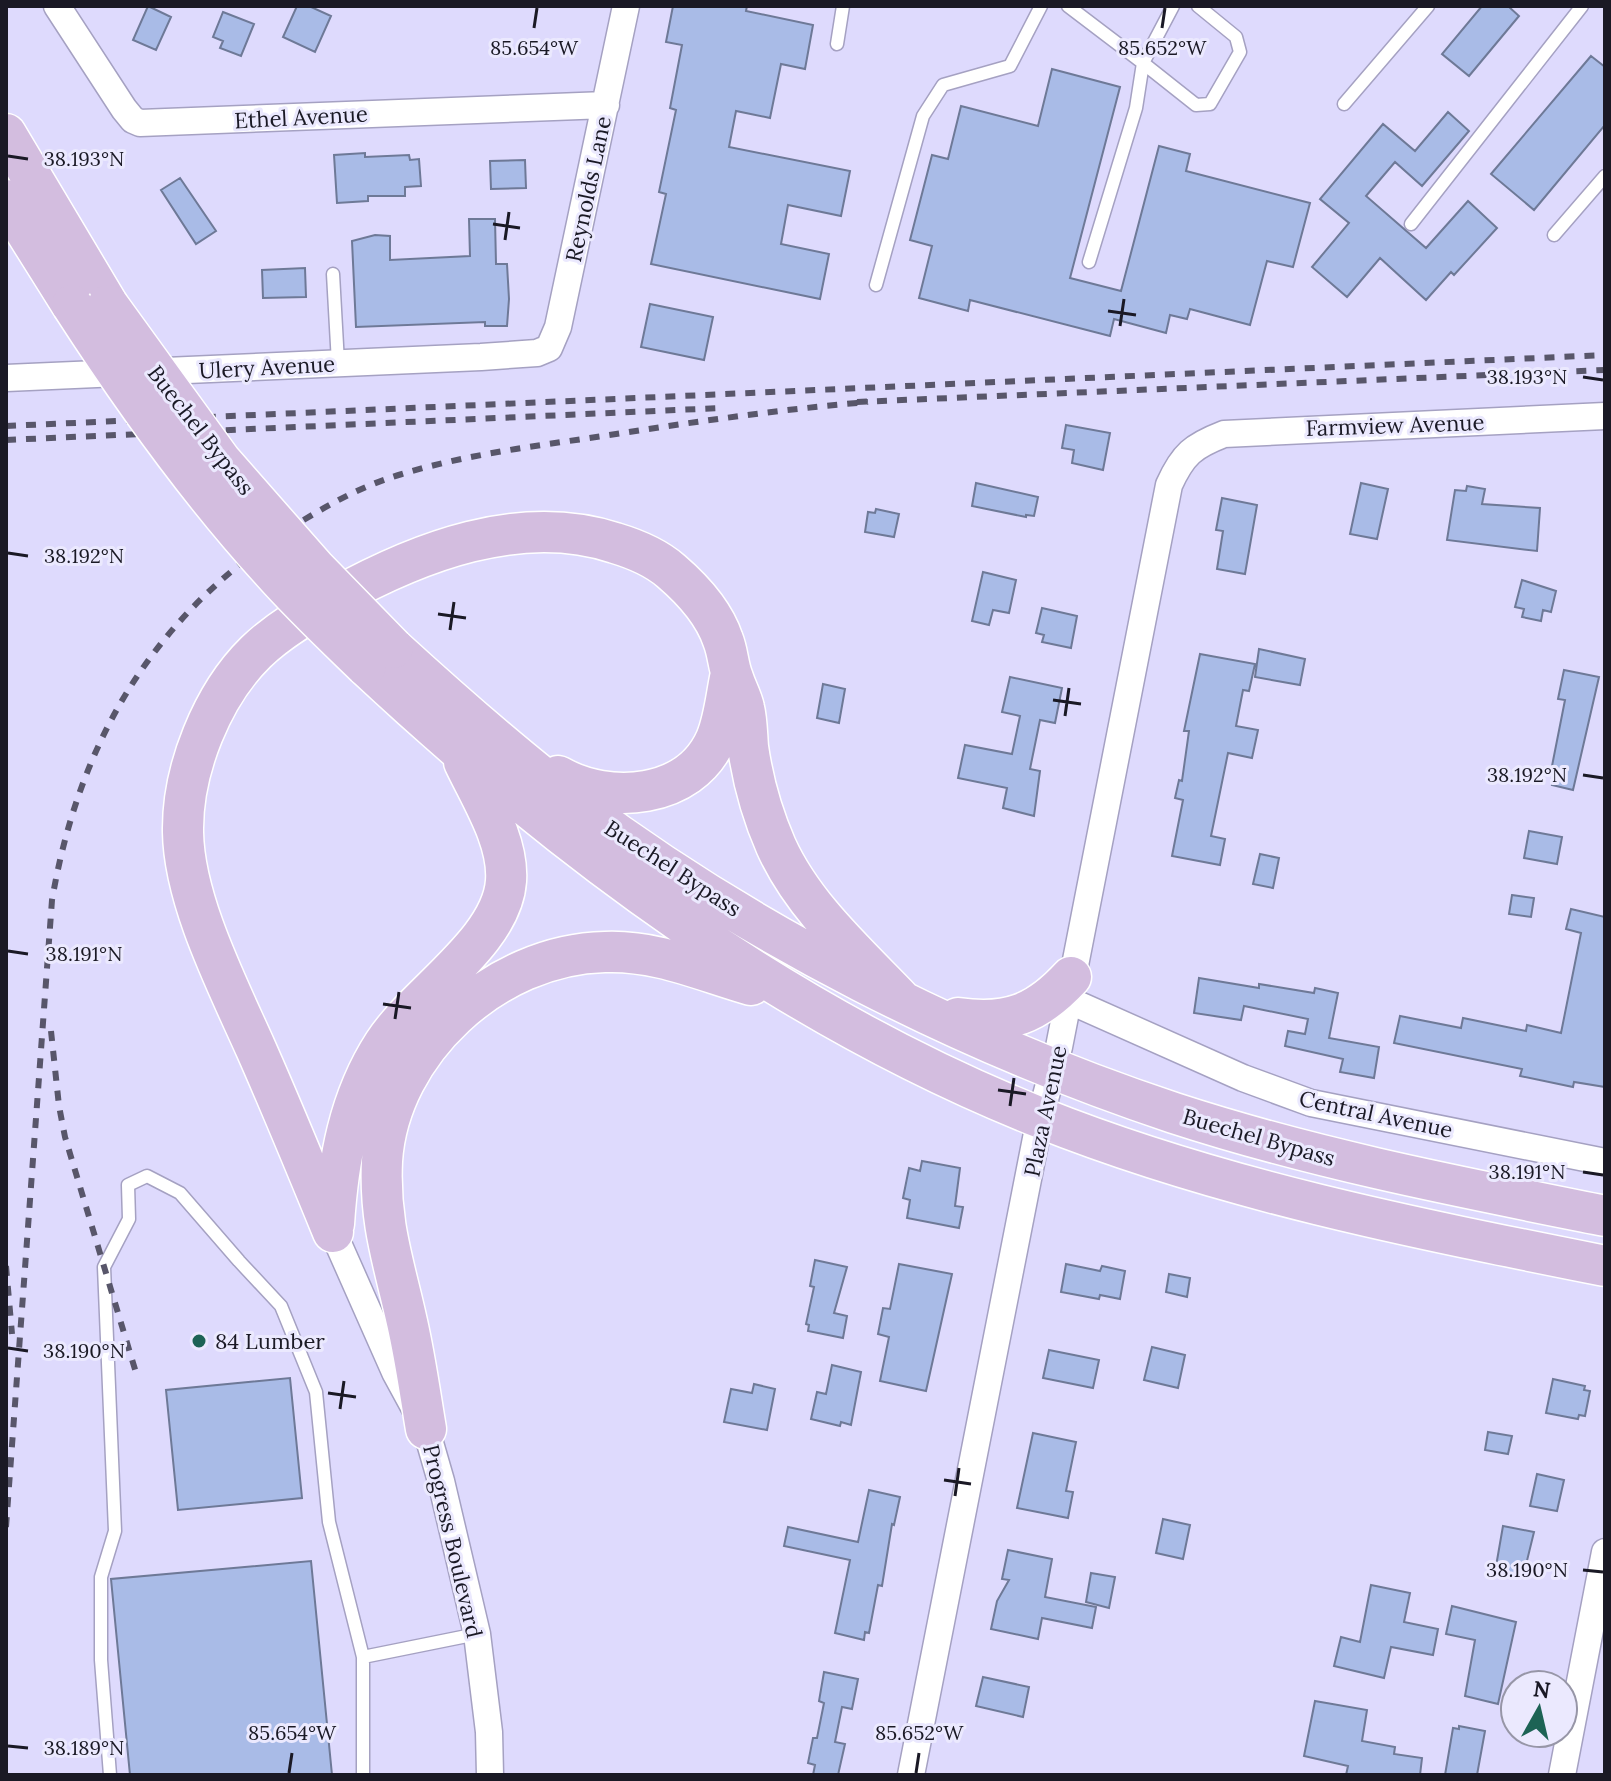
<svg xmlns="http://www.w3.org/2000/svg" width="1611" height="1781" font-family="Lora,serif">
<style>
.building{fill:#a9bbe7;stroke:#6e7997;stroke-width:2}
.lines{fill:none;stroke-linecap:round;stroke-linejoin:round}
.lane-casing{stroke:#a5a1c2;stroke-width:15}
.street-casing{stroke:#a5a1c2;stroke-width:29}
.primary-casing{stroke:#fff;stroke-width:43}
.lane{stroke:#fff;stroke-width:12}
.street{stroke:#fff;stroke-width:26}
.primary{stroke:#d3bddf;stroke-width:40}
.rail{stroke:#58566a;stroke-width:6;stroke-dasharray:10 10;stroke-linecap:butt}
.primary-bridge-casing{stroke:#fff;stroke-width:43;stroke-linecap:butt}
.primary-bridge{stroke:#d3bddf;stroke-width:40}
.ticks{fill:none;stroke:#1a1925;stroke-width:3}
.poi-dot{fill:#1d6355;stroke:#ebe9fe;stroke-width:3}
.labels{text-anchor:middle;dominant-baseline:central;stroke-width:6;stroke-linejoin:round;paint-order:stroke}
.street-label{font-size:22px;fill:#1a1925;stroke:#ebe9fe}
.poi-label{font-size:22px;fill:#1a1925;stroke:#ebe9fe;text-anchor:start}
.ticks-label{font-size:20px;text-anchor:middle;fill:#1a1925;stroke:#ebe9fe;stroke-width:6;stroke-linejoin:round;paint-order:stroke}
</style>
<rect width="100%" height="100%" fill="#dedafd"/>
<path class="building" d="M 148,6 L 171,17 L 156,50 L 133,40 Z
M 297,6 L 309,6 L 331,16 L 315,52 L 283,37 Z
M 673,6 L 747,6 L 746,11 L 813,25 L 805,69 L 781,64 L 770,118 L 736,111 L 729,147 L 850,171 L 841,216 L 788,205 L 781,244 L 829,254 L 820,299 L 651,264 L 666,194 L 659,192 L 676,110 L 670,108 L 682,45 L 666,42 Z
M 1482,6 L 1508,6 L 1519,16 L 1469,76 L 1442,54 Z
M 223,12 L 254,24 L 241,56 L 220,48 L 223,41 L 213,37 Z
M 1591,56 L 1605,67 L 1605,125 L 1534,210 L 1491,174 Z
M 1052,69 L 1120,87 L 1070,278 L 1121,291 L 1159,146 L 1190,154 L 1186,171 L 1310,203 L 1293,267 L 1267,261 L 1250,325 L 1190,309 L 1187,319 L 1170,315 L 1166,333 L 1114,319 L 1110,336 L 970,300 L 968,311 L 919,298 L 932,246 L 910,240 L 932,155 L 948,159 L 961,106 L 1038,126 Z
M 1448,112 L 1469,131 L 1422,186 L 1395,162 L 1366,196 L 1426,248 L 1468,201 L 1497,228 L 1454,275 L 1451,272 L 1426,300 L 1380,258 L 1347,297 L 1312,267 L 1349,223 L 1320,199 L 1383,124 L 1415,151 Z
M 365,153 L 365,157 L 409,155 L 410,160 L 419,159 L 421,186 L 405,187 L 405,196 L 368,196 L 368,201 L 337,203 L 334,155 Z
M 525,160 L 526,188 L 491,189 L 490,161 Z
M 180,178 L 216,231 L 196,244 L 161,190 Z
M 469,219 L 495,219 L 496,264 L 507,264 L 509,299 L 507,326 L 485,326 L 485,322 L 356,327 L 352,241 L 375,235 L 390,236 L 390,260 L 470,256 Z
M 305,268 L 306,297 L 263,298 L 262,270 Z
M 650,304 L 713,317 L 704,360 L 641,347 Z
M 1066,425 L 1110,433 L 1103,470 L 1072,463 L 1074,450 L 1062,448 Z
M 976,483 L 1038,497 L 1034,516 L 1026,515 L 1026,517 L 972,506 Z
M 1361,483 L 1388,489 L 1377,539 L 1350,534 Z
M 1467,486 L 1485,489 L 1482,504 L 1540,508 L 1537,551 L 1447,540 L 1455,490 L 1466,491 Z
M 1222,498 L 1257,505 L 1245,574 L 1217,569 L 1223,531 L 1216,530 Z
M 876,509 L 899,514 L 894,537 L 865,532 L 868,512 L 875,513 Z
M 983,572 L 1016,580 L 1009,613 L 993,610 L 989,625 L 972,621 Z
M 1522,580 L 1556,591 L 1551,612 L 1543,610 L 1541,621 L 1522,617 L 1524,609 L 1515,607 Z
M 1042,608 L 1077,616 L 1071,648 L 1042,642 L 1044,635 L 1036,633 Z
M 1259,649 L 1305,659 L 1300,685 L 1255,677 Z
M 1200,654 L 1255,664 L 1249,691 L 1243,690 L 1236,726 L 1258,730 L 1252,758 L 1228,753 L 1211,836 L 1225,839 L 1220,865 L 1172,856 L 1183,800 L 1175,798 L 1179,780 L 1182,781 L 1189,731 L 1184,731 Z
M 1564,670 L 1599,677 L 1573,790 L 1552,785 L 1556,767 L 1552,766 L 1565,700 L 1558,699 Z
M 1010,677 L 1062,688 L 1055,723 L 1040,720 L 1030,769 L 1040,771 L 1034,816 L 1003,808 L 1007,788 L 958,778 L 965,745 L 1012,754 L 1020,716 L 1002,712 Z
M 823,684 L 845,689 L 839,723 L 817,718 Z
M 1529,831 L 1562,837 L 1557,864 L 1524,858 Z
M 1260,854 L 1279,858 L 1273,888 L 1253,884 Z
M 1512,895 L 1534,898 L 1531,917 L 1509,914 Z
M 1571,909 L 1605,917 L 1605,1087 L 1574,1082 L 1573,1087 L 1520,1076 L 1522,1069 L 1394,1043 L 1400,1016 L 1461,1028 L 1463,1018 L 1526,1031 L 1527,1025 L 1561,1033 L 1581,933 L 1566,929 Z
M 1199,978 L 1259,988 L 1259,984 L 1314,993 L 1315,988 L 1338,993 L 1329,1038 L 1379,1047 L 1374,1078 L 1340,1072 L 1343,1059 L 1285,1046 L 1288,1031 L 1305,1034 L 1308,1019 L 1244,1006 L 1241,1020 L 1194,1013 Z
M 922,1161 L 960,1168 L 955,1206 L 963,1207 L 959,1228 L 907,1218 L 910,1200 L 903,1198 L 909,1168 L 920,1171 Z
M 815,1260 L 847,1267 L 834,1313 L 847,1316 L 843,1338 L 808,1331 L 809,1325 L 806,1324 L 814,1287 L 810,1286 Z
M 899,1264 L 952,1274 L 926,1391 L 880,1381 L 889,1337 L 878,1334 L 883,1308 L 890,1309 Z
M 1066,1264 L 1100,1271 L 1102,1266 L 1125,1271 L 1120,1299 L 1100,1295 L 1099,1299 L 1061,1292 Z
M 1169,1274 L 1190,1278 L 1187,1297 L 1166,1292 Z
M 1152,1347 L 1185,1355 L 1178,1388 L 1144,1380 Z
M 1049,1350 L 1099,1360 L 1093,1388 L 1043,1378 Z
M 832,1365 L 861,1372 L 851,1425 L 841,1422 L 840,1426 L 811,1419 L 817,1392 L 826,1394 Z
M 290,1378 L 302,1498 L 178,1510 L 166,1390 Z
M 1553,1379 L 1585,1386 L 1584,1390 L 1590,1391 L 1585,1416 L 1579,1415 L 1578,1419 L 1546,1413 Z
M 754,1384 L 775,1389 L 767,1430 L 724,1422 L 731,1389 L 752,1393 Z
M 1488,1432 L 1512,1436 L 1508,1454 L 1485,1450 Z
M 1033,1433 L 1076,1442 L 1066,1491 L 1073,1492 L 1068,1518 L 1017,1508 Z
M 1537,1474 L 1564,1480 L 1557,1511 L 1530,1506 Z
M 869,1490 L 900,1497 L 894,1525 L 892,1524 L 882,1586 L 878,1585 L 869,1633 L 865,1632 L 864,1640 L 835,1633 L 850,1560 L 784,1546 L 788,1527 L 858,1542 Z
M 1163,1519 L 1190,1525 L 1183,1559 L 1156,1553 Z
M 1503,1526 L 1534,1532 L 1523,1577 L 1495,1572 Z
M 1008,1550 L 1052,1559 L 1045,1597 L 1096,1607 L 1092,1628 L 1042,1618 L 1038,1639 L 991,1629 L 997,1601 L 1009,1580 L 1002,1579 Z
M 311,1561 L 332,1775 L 130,1775 L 111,1579 Z
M 1091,1573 L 1115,1577 L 1109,1608 L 1086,1602 Z
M 1371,1585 L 1410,1593 L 1404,1622 L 1438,1629 L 1433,1655 L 1391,1647 L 1384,1678 L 1334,1666 L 1341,1637 L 1360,1642 Z
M 1452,1606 L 1516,1622 L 1498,1704 L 1465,1696 L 1475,1640 L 1446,1634 Z
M 824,1672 L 858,1679 L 852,1709 L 842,1707 L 835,1742 L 845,1744 L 838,1775 L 813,1775 L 815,1765 L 808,1763 L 813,1738 L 817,1738 L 824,1703 L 819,1701 Z
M 983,1677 L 1029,1687 L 1023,1717 L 976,1706 Z
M 1315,1701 L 1367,1710 L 1362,1741 L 1395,1747 L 1394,1754 L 1422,1758 L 1420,1775 L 1346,1775 L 1348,1766 L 1304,1756 Z
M 1459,1726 L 1485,1731 L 1477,1775 L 1445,1775 L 1453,1728 L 1459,1729 Z"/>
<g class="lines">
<g class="lane-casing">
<path id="lane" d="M 1068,6 L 1143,63 L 1136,108 L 1089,262
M 1173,6 L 1143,63 L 1196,105 L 1210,104 L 1240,52 L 1236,37 L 1198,6
M 837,44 L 843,6
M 1344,104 L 1428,6
M 1411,224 L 1582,6
M 1554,235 L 1605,176
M 333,274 L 338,363
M 876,285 L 923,116 L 943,85 L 1010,66 L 1041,6
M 363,1657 L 477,1634
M 110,1775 L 101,1660 L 101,1577 L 115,1531 L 104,1267 L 129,1219 L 128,1185 L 147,1176 L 180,1193 L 239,1261 L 281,1306 L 316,1392 L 329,1522 L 363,1657 L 363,1775"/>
</g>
<g class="street-casing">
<path id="street" d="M 57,6 L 124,109 L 133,120 L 140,123 L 606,105
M 6,378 L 481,357 L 537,353 L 549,348 L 558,327 L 626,6
M 1068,1000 L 1243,1078 L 1311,1103 L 1605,1162
M 333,1232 L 395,1372 L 426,1429 L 441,1481 L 477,1634 L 489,1732 L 490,1775
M 911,1775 L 1040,1118 L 1059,1047 L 1169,485 C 1183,454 1193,446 1224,434 L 1605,416
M 1562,1775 L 1605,1552"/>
</g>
<g class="primary-casing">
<path id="primary" d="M 6,134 L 108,305
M 6,200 L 72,305
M 393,648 C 452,702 512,755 575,803 C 750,935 966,1044 1174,1113 C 1315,1159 1460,1187 1605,1216
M 366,666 C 564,851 787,1017 1041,1118 C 1222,1190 1414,1228 1605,1266
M 558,776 C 609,805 690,799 716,739 C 724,720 726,698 730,678
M 958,1018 C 1008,1025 1037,1014 1071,977
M 334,1224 C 338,1161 349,1098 384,1044 C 416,994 502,942 506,881 C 509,841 481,798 464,762
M 333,1232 C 308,1171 283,1110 256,1049 C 228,986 184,901 183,832 C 182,770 212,695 256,652 C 279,630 308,613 335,598 C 418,552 520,512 615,543 C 635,549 655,557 671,571 C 692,589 714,613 723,640 C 728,652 728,666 733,678 C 736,688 742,698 744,708 C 747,720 747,735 748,747 C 753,782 762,814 776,846 C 803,906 856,953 901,1000
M 426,1429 C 420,1393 415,1357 407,1322 C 394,1263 379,1223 382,1161 C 389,1051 495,954 605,952 C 657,950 702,971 751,985"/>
</g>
<use href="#lane" class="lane"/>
<use href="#street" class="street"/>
<use href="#primary" class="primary"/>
<path class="rail" d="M 857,402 L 1605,370
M 6,426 L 1605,355
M 6,440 L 721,408
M 51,1031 L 59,1106 L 65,1137 L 137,1376
M 6,1266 L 12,1334
M 6,1527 L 52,900 C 79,744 150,621 283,533 C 320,509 360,486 402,474 C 471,453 545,445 616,434 C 700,421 784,409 868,402"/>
<g class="primary-bridge-casing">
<path id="primary-bridge" d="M 72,305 C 132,398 196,488 271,570 C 301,604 334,635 366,666
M 108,305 L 221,461 L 315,568 L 393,648"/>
</g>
<use href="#primary-bridge" class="primary-bridge"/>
</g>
<path class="ticks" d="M 534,28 L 537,8M 1162,28 L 1165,8M 8,156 L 28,159M 493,224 L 520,228M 505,240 L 509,212M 1108,311 L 1136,315M 1120,326 L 1124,299M 1583,377 L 1603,380M 8,553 L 28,556M 438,614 L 466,618M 450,630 L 454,602M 1053,700 L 1081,704M 1065,716 L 1069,688M 1583,775 L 1603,778M 8,951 L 28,954M 383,1004 L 411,1008M 395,1019 L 399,992M 998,1090 L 1026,1094M 1010,1106 L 1014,1078M 1583,1172 L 1603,1175M 8,1348 L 28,1351M 328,1393 L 356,1397M 340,1409 L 344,1381M 944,1480 L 971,1484M 955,1496 L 959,1468M 1583,1570 L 1603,1572M 8,1746 L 28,1748M 289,1773 L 292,1753M 916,1773 L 919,1753"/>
<circle class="poi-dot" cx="199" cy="1341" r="8"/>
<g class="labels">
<g class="street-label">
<text transform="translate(301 117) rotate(-3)">Ethel Avenue</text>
<text transform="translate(588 189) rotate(-78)">Reynolds Lane</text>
<text transform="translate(267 367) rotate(-3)">Ulery Avenue</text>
<text transform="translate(1395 425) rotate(-2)">Farmview Avenue</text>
<text transform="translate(201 430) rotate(52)">Buechel Bypass</text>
<text transform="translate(673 868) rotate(33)">Buechel Bypass</text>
<text transform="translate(1045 1111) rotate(-78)">Plaza Avenue</text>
<text transform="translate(1376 1114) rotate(12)">Central Avenue</text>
<text transform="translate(1259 1137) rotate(16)">Buechel Bypass</text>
<text transform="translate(453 1541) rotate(77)">Progress Boulevard</text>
</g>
<g class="poi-label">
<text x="215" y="1341">84 Lumber</text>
</g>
</g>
<g class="ticks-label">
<text x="534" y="55">85.654°W</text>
<text x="1162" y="55">85.652°W</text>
<text x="84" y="166">38.193°N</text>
<text x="1527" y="384">38.193°N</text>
<text x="84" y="563">38.192°N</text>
<text x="1527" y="782">38.192°N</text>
<text x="84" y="961">38.191°N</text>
<text x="1527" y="1179">38.191°N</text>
<text x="84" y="1358">38.190°N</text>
<text x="1527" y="1577">38.190°N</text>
<text x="292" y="1740">85.654°W</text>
<text x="919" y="1740">85.652°W</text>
<text x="84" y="1755">38.189°N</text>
</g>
<rect width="1611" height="1781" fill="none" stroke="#1a1925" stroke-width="16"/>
<g transform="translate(1539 1709) rotate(8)"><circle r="38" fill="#ebe9fe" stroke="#9796a7" stroke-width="2"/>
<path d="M0-6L14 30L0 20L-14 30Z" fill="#1d6355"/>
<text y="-12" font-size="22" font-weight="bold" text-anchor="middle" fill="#1a1925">N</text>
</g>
</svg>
